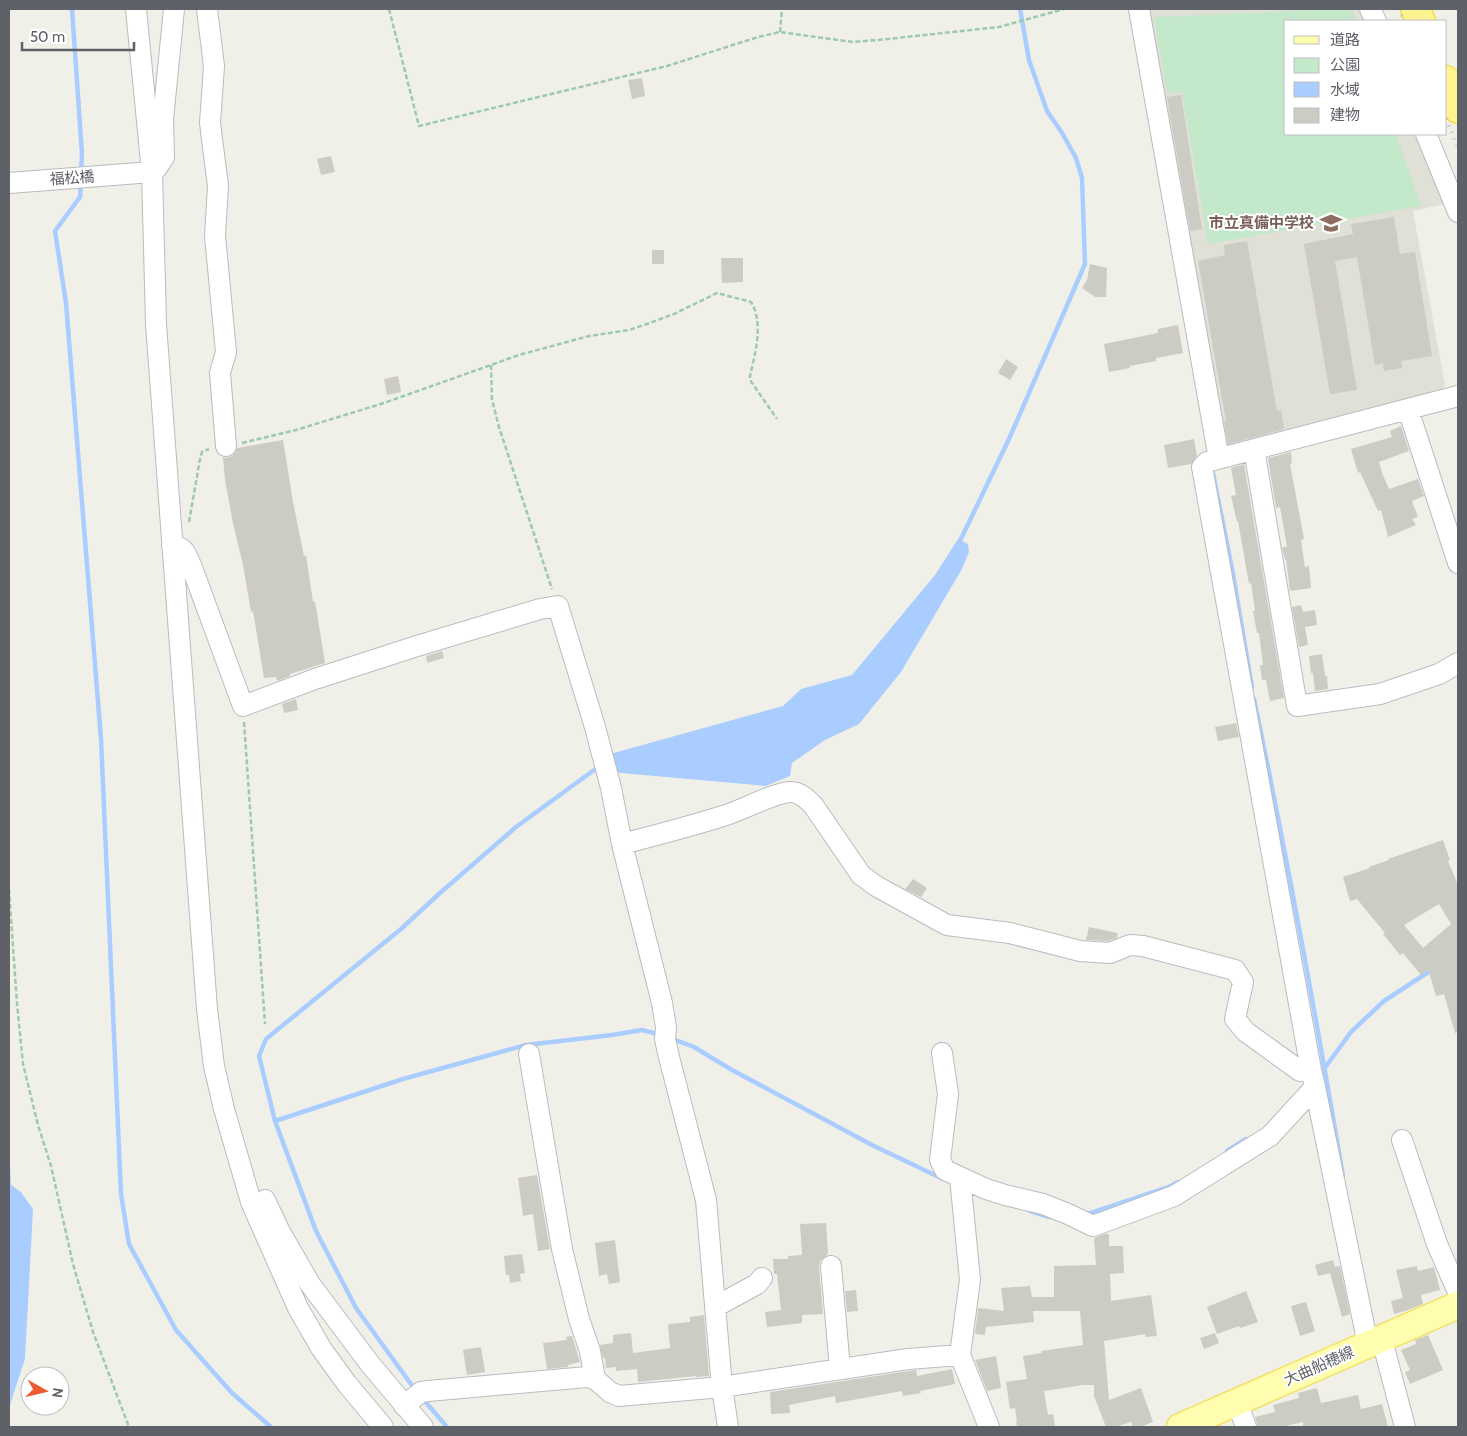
<svg xmlns="http://www.w3.org/2000/svg" width="1467" height="1436" font-family="Cabin,'Noto Sans JP',sans-serif">
<style>
.education{fill:#e1e0d6}
.green{fill:#c4e8ca}
.water{fill:#aacdff}
.lines{fill:none;stroke-linecap:round;stroke-linejoin:round}
.stream{stroke:#aacdff;stroke-width:4.5}
.building{fill:#cccbc4;fill-rule:evenodd}
.minor-casing{stroke:#babbc1;stroke-width:22}
.major-casing{stroke:#f4e05e;stroke-width:29}
.highway-casing{stroke:#f9d000;stroke-width:30}
.path{stroke:#9dc9b0;stroke-width:2.5;stroke-dasharray:5 2.5;stroke-linecap:butt}
.minor{stroke:#fff;stroke-width:20}
.major{stroke:#fffeaf;stroke-width:26}
.highway{stroke:#fef391;stroke-width:28}
.rail{stroke:#b8b8b9;stroke-width:4;stroke-dasharray:1 6;stroke-linecap:butt}
.labels{text-anchor:middle;dominant-baseline:central;stroke-width:4;stroke-linejoin:round;paint-order:stroke}
.street-label{font-size:15px;fill:#5f6168;stroke:#fff}
.education-label{font-size:15px;font-weight:bold;fill:#785e54;stroke:#fff;text-anchor:end}
</style>
<rect width="100%" height="100%" fill="#f1f0e8"/>
<path class="education" d="M 1145,9 L 1360,9 L 1365,21 L 1286,21 L 1286,134 L 1414,134 L 1445,204 L 1413,211 L 1445,385 L 1438,395 L 1227,451 Z"/>
<path class="green" d="M 1337,9 L 1352,9 L 1356,21 L 1286,21 L 1286,134 L 1396,134 L 1421,206 L 1208,244 L 1182,92 L 1167,93 L 1154,17 Z"/>
<path class="water" d="M 958,539 L 968,544 L 969,552 L 962,569 L 901,672 L 859,724 L 825,740 L 792,763 L 790,776 L 766,786 L 610,772 L 610,754 L 783,706 L 801,689 L 852,675 L 935,575 Z
M 9,1143 L 11,1185 L 21,1192 L 33,1209 L 25,1359 L 9,1408 Z"/>
<g class="lines">
<path class="stream" d="M 72,9 L 82,154 L 81,172
M 81,182 L 80,197 L 55,231 L 66,303 L 101,739 L 121,1194 L 129,1244 L 176,1330 L 232,1393 L 271,1427
M 1213,473 L 1233,574 L 1252,687
M 958,545 L 1009,439 L 1085,264 L 1082,178 L 1076,158 L 1062,133 L 1047,111 L 1029,60 L 1020,9
M 1254,699 C 1287,857 1316,1016 1343,1176
M 670,1038 L 694,1047 L 732,1070 L 872,1145 L 943,1179
M 1324,1069 L 1351,1032 L 1384,1001 L 1433,969
M 275,1121 L 403,1079 L 526,1045 L 612,1035 L 642,1030 L 661,1035
M 1227,1151 L 1246,1139
M 1030,1211 L 1049,1217
M 1085,1215 L 1169,1187 L 1178,1182
M 416,1391 L 356,1308 L 316,1231 L 275,1121 L 259,1056 L 266,1039 L 401,929 L 440,893 L 516,827 L 594,770 L 599,768
M 423,1399 L 447,1427"/>
</g>
<path class="building" d="M 642,78 L 645,96 L 632,99 L 628,80 Z
M 1181,95 L 1202,229 L 1190,231 L 1167,97 Z
M 331,156 L 335,172 L 321,175 L 317,159 Z
M 1394,217 L 1400,254 L 1415,252 L 1432,356 L 1401,361 L 1402,368 L 1384,371 L 1383,363 L 1375,365 L 1357,257 L 1335,261 L 1357,390 L 1330,394 L 1304,244 L 1353,234 L 1351,224 Z
M 1247,241 L 1277,411 L 1281,410 L 1284,429 L 1228,444 L 1224,421 L 1226,421 L 1198,261 L 1225,255 L 1224,245 Z
M 652,250 L 664,250 L 664,264 L 652,264 Z
M 721,258 L 743,258 L 743,282 L 722,283 Z
M 1090,264 L 1107,268 L 1106,297 L 1095,297 L 1082,288 L 1087,280 Z
M 1178,325 L 1183,353 L 1156,358 L 1156,361 L 1130,366 L 1130,368 L 1109,372 L 1104,344 L 1158,333 L 1158,329 Z
M 1006,359 L 1018,367 L 1010,380 L 998,373 Z
M 398,376 L 401,392 L 387,395 L 384,379 Z
M 1401,426 L 1409,451 L 1379,462 L 1382,473 L 1389,489 L 1418,479 L 1424,496 L 1412,501 L 1418,517 L 1412,519 L 1416,525 L 1388,537 L 1381,510 L 1378,511 L 1360,472 L 1358,473 L 1351,449 L 1392,437 L 1390,431 Z
M 1194,439 L 1197,456 L 1191,464 L 1168,468 L 1164,445 Z
M 283,440 L 293,502 L 304,556 L 306,555 L 313,602 L 315,602 L 317,613 L 325,663 L 290,674 L 290,676 L 277,681 L 276,677 L 264,678 L 257,635 L 253,611 L 251,612 L 243,565 L 233,523 L 225,480 L 223,457 L 227,458 L 232,456 L 236,451 L 237,448 Z
M 1291,452 L 1292,463 L 1290,464 L 1304,539 L 1301,540 L 1305,567 L 1309,566 L 1311,588 L 1290,591 L 1286,559 L 1285,560 L 1282,547 L 1287,547 L 1280,507 L 1276,508 L 1268,458 Z
M 1244,464 L 1284,698 L 1270,701 L 1266,680 L 1262,680 L 1260,665 L 1263,665 L 1259,633 L 1257,633 L 1253,611 L 1255,611 L 1251,583 L 1249,584 L 1238,521 L 1237,522 L 1231,496 L 1236,495 L 1231,468 Z
M 1301,605 L 1303,612 L 1315,610 L 1317,625 L 1305,627 L 1308,645 L 1299,647 L 1292,607 Z
M 442,651 L 444,658 L 427,663 L 426,656 Z
M 1322,654 L 1325,676 L 1327,676 L 1328,689 L 1315,691 L 1313,673 L 1311,673 L 1309,656 Z
M 296,699 L 298,710 L 284,713 L 282,704 Z
M 1236,723 L 1239,737 L 1218,741 L 1215,727 Z
M 1443,840 L 1450,860 L 1448,861 L 1458,885 L 1458,1032 L 1455,1033 L 1444,994 L 1436,996 L 1428,969 L 1421,975 L 1403,953 L 1400,955 L 1383,934 L 1385,933 L 1357,899 L 1350,901 L 1343,877 L 1370,868 L 1369,867 L 1389,860 L 1388,859 ZM 1439,904 L 1451,924 L 1423,948 L 1404,925 Z
M 913,879 L 927,888 L 921,897 L 905,889 Z
M 1089,927 L 1118,933 L 1117,938 L 1108,941 L 1086,940 Z
M 537,1175 L 550,1249 L 538,1251 L 533,1214 L 523,1216 L 518,1178 Z
M 826,1223 L 828,1252 L 827,1255 L 820,1261 L 819,1267 L 823,1314 L 802,1315 L 802,1323 L 767,1327 L 765,1312 L 781,1310 L 777,1274 L 774,1274 L 773,1259 L 788,1259 L 788,1256 L 802,1255 L 800,1224 Z
M 1105,1234 L 1109,1234 L 1109,1246 L 1123,1246 L 1124,1273 L 1110,1274 L 1111,1301 L 1151,1295 L 1157,1336 L 1146,1337 L 1145,1334 L 1104,1341 L 1109,1400 L 1141,1388 L 1153,1422 L 1140,1427 L 1133,1427 L 1131,1422 L 1115,1427 L 1106,1427 L 1094,1396 L 1094,1385 L 1083,1385 L 1044,1391 L 1048,1415 L 1053,1414 L 1055,1427 L 1017,1427 L 1016,1421 L 1017,1421 L 1015,1408 L 1010,1409 L 1006,1382 L 1027,1379 L 1023,1356 L 1042,1353 L 1041,1351 L 1083,1345 L 1080,1311 L 1033,1311 L 1034,1322 L 986,1327 L 985,1335 L 975,1334 L 978,1308 L 1004,1311 L 1001,1288 L 1030,1286 L 1032,1297 L 1054,1297 L 1054,1266 L 1096,1265 L 1094,1238 Z
M 615,1240 L 620,1282 L 609,1284 L 607,1274 L 599,1276 L 595,1243 Z
M 522,1254 L 525,1273 L 520,1274 L 521,1281 L 510,1283 L 509,1275 L 506,1275 L 504,1256 Z
M 1333,1260 L 1335,1267 L 1340,1266 L 1350,1314 L 1342,1317 L 1330,1273 L 1318,1276 L 1315,1265 Z
M 1417,1266 L 1418,1271 L 1434,1267 L 1440,1290 L 1421,1295 L 1423,1304 L 1408,1310 L 1394,1314 L 1391,1301 L 1403,1298 L 1396,1270 Z
M 856,1290 L 858,1311 L 847,1312 L 845,1291 Z
M 1246,1291 L 1258,1322 L 1240,1328 L 1239,1326 L 1217,1334 L 1207,1307 Z
M 1306,1302 L 1315,1331 L 1300,1336 L 1291,1306 Z
M 704,1315 L 709,1376 L 696,1377 L 696,1376 L 638,1382 L 637,1369 L 616,1371 L 616,1367 L 606,1368 L 605,1358 L 603,1358 L 600,1345 L 613,1343 L 613,1335 L 631,1333 L 633,1353 L 670,1348 L 668,1324 L 690,1322 L 690,1317 Z
M 1215,1333 L 1219,1343 L 1204,1349 L 1200,1338 Z
M 1428,1335 L 1443,1370 L 1410,1384 L 1405,1372 L 1410,1370 L 1401,1350 L 1416,1344 L 1415,1340 Z
M 572,1336 L 580,1362 L 568,1365 L 568,1367 L 547,1369 L 543,1343 L 567,1340 L 566,1337 Z
M 481,1347 L 485,1372 L 467,1375 L 463,1350 Z
M 996,1356 L 1001,1388 L 987,1391 L 975,1360 Z
M 952,1369 L 955,1384 L 920,1391 L 921,1393 L 903,1396 L 902,1391 L 836,1403 L 835,1396 L 789,1405 L 790,1413 L 771,1414 L 770,1392 L 909,1371 L 916,1370 L 917,1376 Z
M 1317,1388 L 1321,1403 L 1358,1395 L 1361,1409 L 1382,1404 L 1388,1427 L 1303,1427 L 1303,1422 L 1281,1427 L 1258,1427 L 1255,1417 L 1275,1412 L 1273,1405 L 1299,1398 L 1298,1393 Z"/>
<g class="lines">
<g class="minor-casing">
<path id="minor" d="M 136,9 L 152,172 L 156,324 L 202,942 L 207,1009 L 214,1066 L 224,1109 L 251,1202 L 298,1308 L 321,1348 L 347,1384 L 383,1427
M 207,9 L 214,66 L 210,123 L 218,186 L 215,236 L 226,352 L 220,373 L 226,446
M 1139,9 L 1217,448 L 1221,458 L 1207,462 L 1202,467 L 1311,1070
M 1370,9 L 1376,21
M 1426,134 L 1458,212
M 9,183 L 152,172 L 157,168 L 164,157 L 163,119 L 174,9
M 1408,409 L 1458,563
M 1254,449 L 1297,706 L 1380,694 L 1439,674 L 1458,663
M 1221,458 L 1458,396
M 172,546 C 185,547 186,554 191,565 L 243,706 L 315,679 L 417,646 L 540,609 L 558,606 L 595,727 L 611,788 L 622,844 L 662,1003 L 666,1027 L 665,1039 L 669,1057 L 706,1200 L 722,1387 L 728,1427
M 622,844 C 657,835 692,826 726,815 C 742,810 776,792 791,792 C 800,792 807,799 813,805 L 861,875 L 876,886 L 947,925 L 1010,933 L 1080,951 L 1110,953 L 1130,945 L 1143,946 L 1235,970 L 1243,982 L 1235,1019 L 1246,1032 L 1300,1071 L 1311,1070 L 1315,1087 L 1368,1345
M 942,1053 L 948,1094 L 940,1160 L 945,1170 L 986,1189 L 1005,1195 L 1043,1204 L 1068,1214 L 1093,1226 L 1174,1196 L 1270,1136 L 1315,1087
M 529,1054 L 562,1249 L 579,1319 L 590,1351 L 595,1379
M 1402,1140 L 1437,1244 L 1458,1292
M 265,1200 L 279,1230 L 310,1284 L 370,1364 L 423,1427
M 831,1266 L 840,1369
M 715,1307 L 757,1284 L 762,1278
M 1382,1340 L 1405,1427
M 960,1355 L 970,1280 L 960,1177
M 1237,1402 L 1246,1427
M 404,1406 L 421,1392 L 428,1391 L 587,1377 L 595,1379 L 610,1392 L 619,1396 L 722,1387 L 908,1359 L 960,1355 L 989,1427"/>
</g>
<g class="major-casing">
<path id="major" d="M 1180,1427 L 1458,1305"/>
</g>
<g class="highway-casing">
<path id="highway" d="M 1415,9 L 1421,21
M 1446,80 L 1458,109"/>
</g>
<path class="path" d="M 389,9 L 419,126 L 667,66 L 758,37 L 780,32 L 853,42 L 878,40 L 999,27 L 1064,9
M 780,32 L 782,9
M 491,365 L 492,400 L 499,427 L 552,589
M 242,443 L 296,430 L 384,403 L 519,355 L 589,336 L 629,330 L 647,324 L 674,314 L 717,293 L 751,302 C 764,323 755,354 750,376 L 750,380 L 777,419
M 189,522 L 200,459 L 202,452 L 209,449
M 244,722 L 265,1024
M 9,889 L 17,1004 L 23,1064 L 38,1125 L 51,1166 L 73,1264 L 93,1332 L 129,1427"/>
<use href="#minor" class="minor"/>
<use href="#major" class="major"/>
<use href="#highway" class="highway"/>
<path class="rail" d="M 1398,9 L 1404,21
M 1446,119 L 1458,148"/>
</g>
<defs>
<g id="school-bare" transform="scale(1.725)"><path d="M0-5L7-2L0 1L-7-2ZM-4 1L0 2.5L4 1V4Q0 6-4 4Z" fill="#8d6e63" stroke="#fff" stroke-width="2.5" paint-order="stroke"/></g>
</defs>
<g fill-rule="evenodd">
<use href="#school-bare" x="1331" y="223"/>
</g>
<g class="labels">
<g class="street-label">
<text transform="translate(72 178) rotate(-4)">福松橋</text>
<text transform="translate(1319 1366) rotate(-24)">大曲船穂線</text>
</g>
<g class="education-label">
<text x="1314" y="223">市立真備中学校</text>
</g>
</g>
<rect width="1467" height="1436" fill="none" stroke="#5f6168" stroke-width="20"/>
<rect x="1284" y="20" width="162" height="115" fill="#ffffff" stroke="#bfc0c3"/>
<rect x="1294" y="36" width="25" height="8" fill="#fffeaf" stroke="#bfc0c3"/>
<text x="1330" y="45" font-size="15" fill="#5f6168">道路</text>
<rect x="1294" y="58" width="25" height="15" fill="#c4e8ca" stroke="#bfc0c3"/>
<text x="1330" y="70" font-size="15" fill="#5f6168">公園</text>
<rect x="1294" y="82" width="25" height="15" fill="#aacdff" stroke="#bfc0c3"/>
<text x="1330" y="95" font-size="15" fill="#5f6168">水域</text>
<rect x="1294" y="108" width="25" height="15" fill="#cccbc4" stroke="#bfc0c3"/>
<text x="1330" y="120" font-size="15" fill="#5f6168">建物</text>
<g transform="translate(45 1391) rotate(98)"><circle r="24" fill="#ffffff" stroke="#bfc0c3"/>
<path d="M0-4L9 19L0 12L-9 19Z" fill="#ec5c32"/>
<text y="-8" font-size="14" font-weight="bold" text-anchor="middle" fill="#5f6168">N</text>
</g>
<path d="M22 42v8h112v-8" fill="none" stroke="#5f6168" stroke-width="2.5"/>
<text x="30" y="42" font-size="15" fill="#5f6168" stroke="#ffffff" stroke-width="4" paint-order="stroke">50 m</text>
</svg>
